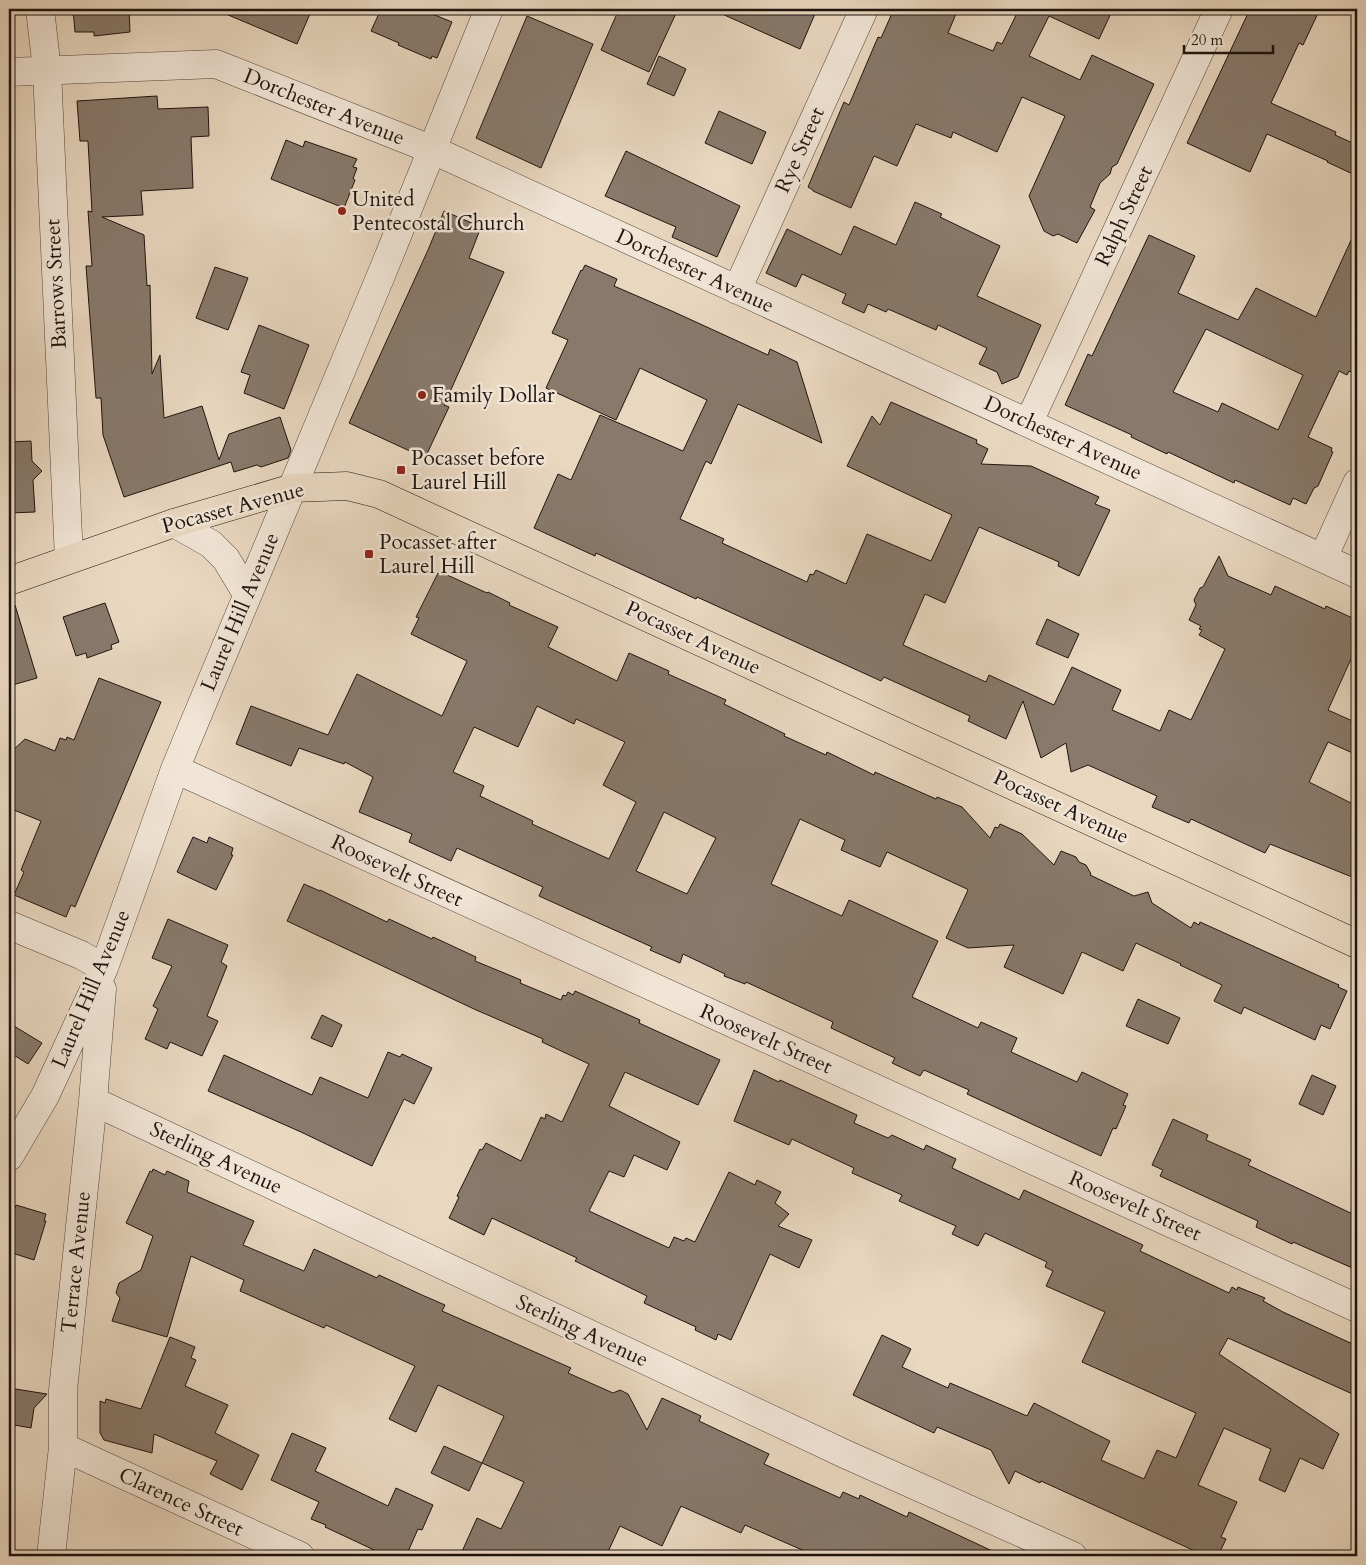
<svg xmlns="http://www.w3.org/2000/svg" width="1366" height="1565" font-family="Cardo,serif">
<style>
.building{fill:#88796b;stroke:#1e140f;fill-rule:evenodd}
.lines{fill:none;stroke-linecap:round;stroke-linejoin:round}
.minor-casing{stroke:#51453b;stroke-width:29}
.major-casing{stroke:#1e140f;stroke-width:29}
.minor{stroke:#f1e5d6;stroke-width:28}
.major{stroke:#e9d7c0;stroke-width:28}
.poi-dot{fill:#8f2418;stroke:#f1e5d6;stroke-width:2}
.labels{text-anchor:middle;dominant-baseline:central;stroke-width:5;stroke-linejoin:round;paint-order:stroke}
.street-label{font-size:21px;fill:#1e140f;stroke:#f1e5d6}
.poi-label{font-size:21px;fill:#1e140f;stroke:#f1e5d6;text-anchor:start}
</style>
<rect width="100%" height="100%" fill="#e9d7c0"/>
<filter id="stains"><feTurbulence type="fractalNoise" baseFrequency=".004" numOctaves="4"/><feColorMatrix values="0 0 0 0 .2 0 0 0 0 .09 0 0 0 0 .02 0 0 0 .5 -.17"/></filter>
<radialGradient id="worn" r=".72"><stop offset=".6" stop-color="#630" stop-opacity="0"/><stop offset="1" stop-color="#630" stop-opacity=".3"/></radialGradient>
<path class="building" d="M 73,9 L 129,9 L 130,32 L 94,36 L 94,32 L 75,32 Z
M 214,9 L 312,9 L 297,44 Z
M 381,9 L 420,9 L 452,22 L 437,58 L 432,56 L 431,59 L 398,45 L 399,43 L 371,31 Z
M 619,9 L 678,9 L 649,72 L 601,50 Z
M 711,9 L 817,9 L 800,49 Z
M 894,9 L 958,9 L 948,33 L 993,51 L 997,42 L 1002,44 L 1019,9 L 1113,9 L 1099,39 L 1049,16 L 1029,56 L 1080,80 L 1092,55 L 1154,84 L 1117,164 L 1112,167 L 1110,174 L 1100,183 L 1090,207 L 1095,210 L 1077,243 L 1058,234 L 1053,236 L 1044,231 L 1029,196 L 1065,116 L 1022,97 L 997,152 L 953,132 L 951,138 L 916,124 L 897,166 L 874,156 L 851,208 L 813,191 L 813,190 L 808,187 L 844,102 L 849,105 L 878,37 L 881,38 Z
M 1250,9 L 1320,9 L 1303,45 L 1299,43 L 1271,103 L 1336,132 L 1335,135 L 1357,145 L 1357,176 L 1327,162 L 1328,161 L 1267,134 L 1250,172 L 1187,143 Z
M 527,16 L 593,44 L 541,168 L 476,138 Z
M 659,56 L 686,69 L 674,96 L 647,84 Z
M 157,96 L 158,109 L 208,107 L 209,136 L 191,137 L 193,188 L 141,191 L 143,215 L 102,217 L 144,235 L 147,286 L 150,285 L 152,374 L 160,355 L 164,418 L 202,406 L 219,460 L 229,434 L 280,417 L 291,450 L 288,458 L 261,467 L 257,465 L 234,472 L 231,462 L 124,497 L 103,435 L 101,398 L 96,398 L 86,266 L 92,266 L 88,211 L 92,212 L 88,141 L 80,141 L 77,101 Z
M 719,111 L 766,132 L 752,164 L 705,143 Z
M 286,140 L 303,147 L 305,141 L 357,159 L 353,167 L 357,168 L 353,179 L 355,180 L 344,208 L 271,179 Z
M 626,151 L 740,206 L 717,257 L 672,237 L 676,227 L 605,196 Z
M 915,202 L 942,214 L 940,217 L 1000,246 L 977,296 L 1041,325 L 1018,377 L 1002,384 L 997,372 L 979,364 L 987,348 L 938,325 L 936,330 L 888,309 L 886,312 L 868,304 L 864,313 L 842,303 L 846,294 L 802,274 L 796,287 L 766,273 L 787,229 L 841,255 L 854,226 L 896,245 Z
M 444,211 L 481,227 L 469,258 L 504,272 L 444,405 L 449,407 L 425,458 L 349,423 L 428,250 Z
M 1357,227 L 1357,375 L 1349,371 L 1347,375 L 1339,371 L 1308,437 L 1332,448 L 1331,451 L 1333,452 L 1318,486 L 1314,488 L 1306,504 L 1293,498 L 1290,505 L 1235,480 L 1234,483 L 1168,452 L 1167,454 L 1131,437 L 1132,435 L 1065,405 L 1088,354 L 1092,356 L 1149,235 L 1195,256 L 1178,293 L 1238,320 L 1256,288 L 1316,317 ZM 1206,329 L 1303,375 L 1278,430 L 1222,403 L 1218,412 L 1173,392 Z
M 585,265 L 617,279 L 614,286 L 674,312 L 768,355 L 770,349 L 797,362 L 822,443 L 738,404 L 711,464 L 706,461 L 680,519 L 724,539 L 722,543 L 807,582 L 810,574 L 813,575 L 816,570 L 846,584 L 867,534 L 931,561 L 952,515 L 847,466 L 872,416 L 880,425 L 891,402 L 977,440 L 976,443 L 988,449 L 981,464 L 1031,466 L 1099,497 L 1095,504 L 1110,510 L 1079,576 L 1058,566 L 1059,562 L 979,527 L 945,603 L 925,594 L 903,645 L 986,682 L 989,675 L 1054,705 L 1072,667 L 1121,690 L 1112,710 L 1160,731 L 1169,710 L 1191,720 L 1225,649 L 1199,635 L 1202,630 L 1199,629 L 1201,626 L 1189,620 L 1196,605 L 1194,600 L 1200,588 L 1203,587 L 1219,556 L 1228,576 L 1271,595 L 1275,586 L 1325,609 L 1326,606 L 1357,620 L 1357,662 L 1351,659 L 1328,710 L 1357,723 L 1357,755 L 1328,742 L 1309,782 L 1357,806 L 1357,879 L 1270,844 L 1265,853 L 1191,819 L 1189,823 L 1152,807 L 1157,796 L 1088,765 L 1071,772 L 1066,743 L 1041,758 L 1023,701 L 1006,739 L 968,721 L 970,716 L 884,677 L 881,681 L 697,597 L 696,599 L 596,553 L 595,556 L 534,528 L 558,474 L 571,480 L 600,415 L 683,451 L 707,400 L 640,368 L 616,420 L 546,388 L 568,340 L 552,333 L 581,270 L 582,271 Z
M 215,267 L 248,278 L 228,330 L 196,318 Z
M 259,325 L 309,345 L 284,409 L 244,393 L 250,375 L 241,372 Z
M 31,441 L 32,461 L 42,471 L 33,480 L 35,512 L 9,513 L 9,442 Z
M 438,573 L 444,576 L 445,574 L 487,593 L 488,592 L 510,603 L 509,605 L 558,627 L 548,647 L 617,681 L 629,653 L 669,671 L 668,674 L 726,700 L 724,704 L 785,734 L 784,736 L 826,755 L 827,752 L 874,775 L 875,772 L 936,799 L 937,797 L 962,807 L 990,838 L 995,827 L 998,828 L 1000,824 L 1022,834 L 1054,865 L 1061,851 L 1076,857 L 1079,862 L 1086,865 L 1091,874 L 1090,875 L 1134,896 L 1148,892 L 1152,903 L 1191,928 L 1194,922 L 1199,925 L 1200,922 L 1339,985 L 1338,987 L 1347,991 L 1330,1029 L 1321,1025 L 1315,1040 L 1244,1007 L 1241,1014 L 1214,1001 L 1222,985 L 1180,965 L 1181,964 L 1136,943 L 1123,971 L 1082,952 L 1063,994 L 1004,967 L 1014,945 L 968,948 L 946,938 L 968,890 L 967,889 L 887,852 L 880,867 L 841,850 L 845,840 L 800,819 L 771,884 L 842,916 L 849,900 L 938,941 L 912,997 L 978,1028 L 981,1022 L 1017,1038 L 1011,1052 L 1077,1082 L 1082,1072 L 1128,1094 L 1123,1105 L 1126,1106 L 1116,1129 L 1113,1128 L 1101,1156 L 967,1094 L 969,1090 L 924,1070 L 920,1076 L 892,1063 L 895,1058 L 831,1028 L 833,1022 L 746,982 L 745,984 L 724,976 L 725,974 L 683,954 L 680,963 L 650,950 L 652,947 L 539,896 L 543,887 L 457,848 L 451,861 L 409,842 L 412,834 L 359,812 L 373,777 L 345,762 L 344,764 L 299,748 L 291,766 L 236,744 L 251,706 L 328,735 L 357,674 L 442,716 L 467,661 L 411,634 L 419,618 L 416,617 ZM 537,706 L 574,724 L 576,719 L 625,742 L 603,785 L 636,802 L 609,859 L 532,824 L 533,821 L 480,796 L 484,786 L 453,772 L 474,727 L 518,747 ZM 664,812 L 716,838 L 687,894 L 636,871 Z
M 105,603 L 119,642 L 111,645 L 112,649 L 87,658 L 86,653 L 76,656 L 63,617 Z
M 15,605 L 37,678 L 9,686 L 9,606 Z
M 1047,619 L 1079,634 L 1068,658 L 1036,644 Z
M 99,678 L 161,702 L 75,907 L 71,905 L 66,917 L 14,895 L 24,872 L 21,870 L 41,821 L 9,808 L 9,754 L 25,739 L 55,751 L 60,738 L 66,740 L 67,737 L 74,740 Z
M 193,837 L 207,843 L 209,837 L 233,848 L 231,855 L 233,855 L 216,890 L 177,872 Z
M 304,884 L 320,891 L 320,890 L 387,922 L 389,919 L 432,939 L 433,937 L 476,957 L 475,961 L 521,980 L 520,983 L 561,1000 L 563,995 L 566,996 L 568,992 L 573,995 L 575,991 L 640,1020 L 639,1023 L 720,1060 L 698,1105 L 625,1072 L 609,1106 L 680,1142 L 667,1170 L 634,1155 L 624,1177 L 609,1171 L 589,1211 L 669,1248 L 674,1237 L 684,1241 L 686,1238 L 695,1242 L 729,1172 L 755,1185 L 757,1180 L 781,1192 L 775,1203 L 789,1214 L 778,1226 L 812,1240 L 799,1268 L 770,1254 L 731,1340 L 718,1334 L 716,1340 L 695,1330 L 696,1327 L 644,1303 L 647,1296 L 575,1261 L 577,1258 L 492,1218 L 484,1235 L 449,1218 L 459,1197 L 457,1196 L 480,1149 L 482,1150 L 486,1143 L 521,1161 L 541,1117 L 545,1119 L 546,1114 L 562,1122 L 589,1064 L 542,1042 L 543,1039 L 474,1009 L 287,921 Z
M 168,919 L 228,945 L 221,962 L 227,966 L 207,1016 L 218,1021 L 202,1056 L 170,1042 L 167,1049 L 145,1039 L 158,1009 L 153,1006 L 172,966 L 152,958 Z
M 1138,999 L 1180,1018 L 1168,1044 L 1126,1026 Z
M 322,1015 L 342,1025 L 332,1047 L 311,1038 Z
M 9,1023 L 42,1043 L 28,1064 L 9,1052 Z
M 388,1052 L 400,1057 L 402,1054 L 432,1068 L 414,1104 L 404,1099 L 372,1166 L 301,1132 L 208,1091 L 224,1055 L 312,1095 L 320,1077 L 368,1098 Z
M 754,1070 L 779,1082 L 780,1080 L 857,1115 L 854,1123 L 888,1138 L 892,1135 L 924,1150 L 926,1145 L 956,1159 L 952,1168 L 1018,1199 L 1019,1200 L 1024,1190 L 1143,1245 L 1140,1251 L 1229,1293 L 1232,1287 L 1237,1290 L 1238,1287 L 1265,1298 L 1263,1301 L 1283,1312 L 1357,1346 L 1357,1396 L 1228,1338 L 1219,1354 L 1339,1434 L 1323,1469 L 1300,1458 L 1285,1492 L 1259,1480 L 1271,1449 L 1224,1428 L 1198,1485 L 1237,1502 L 1221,1537 L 1226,1539 L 1218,1556 L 1206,1556 L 1041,1481 L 1040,1483 L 1015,1471 L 1009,1484 L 991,1450 L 937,1427 L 934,1433 L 853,1395 L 882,1335 L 911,1349 L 902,1367 L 948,1388 L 950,1383 L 1027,1416 L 1034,1403 L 1110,1441 L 1101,1460 L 1144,1479 L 1157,1450 L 1176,1458 L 1196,1413 L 1082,1362 L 1105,1312 L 1046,1286 L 1053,1271 L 1045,1267 L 1047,1262 L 985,1233 L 978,1246 L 952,1234 L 956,1226 L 899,1201 L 902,1195 L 852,1173 L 854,1168 L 792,1139 L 789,1145 L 734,1121 Z
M 1312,1075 L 1336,1086 L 1323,1115 L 1299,1104 Z
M 1173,1119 L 1208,1135 L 1206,1140 L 1251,1160 L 1248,1165 L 1357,1216 L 1357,1270 L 1293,1242 L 1292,1244 L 1256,1227 L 1258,1221 L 1160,1176 L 1163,1170 L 1152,1165 Z
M 153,1169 L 165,1175 L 167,1171 L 189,1181 L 187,1192 L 254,1221 L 243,1245 L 304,1271 L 314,1249 L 377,1278 L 379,1275 L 422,1295 L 445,1305 L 442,1311 L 571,1368 L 568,1373 L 613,1393 L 620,1390 L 628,1394 L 647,1430 L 662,1398 L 701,1416 L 699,1421 L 769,1454 L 764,1464 L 840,1498 L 843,1492 L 859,1499 L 860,1495 L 907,1517 L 909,1512 L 1003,1556 L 816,1556 L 745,1525 L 741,1533 L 681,1506 L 662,1546 L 620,1526 L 606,1556 L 460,1556 L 477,1518 L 501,1529 L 524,1482 L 482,1463 L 504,1416 L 438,1385 L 416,1432 L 389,1419 L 415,1366 L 326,1325 L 324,1328 L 240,1291 L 244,1280 L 191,1256 L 167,1337 L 112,1321 L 120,1298 L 116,1293 L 119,1283 L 141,1270 L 153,1236 L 126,1223 L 150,1171 L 152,1172 Z
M 16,1205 L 46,1214 L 44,1221 L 46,1221 L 34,1260 L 9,1252 L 9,1226 Z
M 170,1337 L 195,1347 L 191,1358 L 196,1360 L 185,1386 L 228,1405 L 215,1433 L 259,1455 L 242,1490 L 210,1474 L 217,1461 L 154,1434 L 152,1453 L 104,1440 L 100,1433 L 100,1401 L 105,1403 L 106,1399 L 141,1409 Z
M 9,1388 L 47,1394 L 34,1408 L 31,1428 L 9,1424 Z
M 292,1433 L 326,1448 L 315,1471 L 388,1506 L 396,1488 L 433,1505 L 422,1530 L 418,1529 L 406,1556 L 387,1556 L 325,1527 L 326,1525 L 311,1519 L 319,1502 L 271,1480 Z
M 444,1446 L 482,1463 L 469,1491 L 431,1473 Z"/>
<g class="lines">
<g class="minor-casing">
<path id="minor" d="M 40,9 L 47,70 L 69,559
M 9,72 L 216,64 L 433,150 L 1357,574
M 737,290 L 864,9
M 1029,422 L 1219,9
M 174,523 L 211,544 L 226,559 L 247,594
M 1323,558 L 1357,483
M 175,769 L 1357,1308
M 9,925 L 81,955 L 104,968
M 93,1101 L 845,1454 L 1073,1556
M 9,1157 L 45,1096 L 104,968 L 175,769 L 382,273 L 489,9
M 63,1447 L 300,1556
M 51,1556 L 63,1447 L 63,1390 L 93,1101 L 102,989"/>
</g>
<g class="major-casing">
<path id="major" d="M 9,581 L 174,523 L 293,488 L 347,486 L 379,494 L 1357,944"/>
</g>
<use href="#minor" class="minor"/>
<use href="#major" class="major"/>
</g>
<g class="poi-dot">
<circle cx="342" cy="211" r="5"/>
<circle cx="422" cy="395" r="5"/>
<rect x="396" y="465" width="10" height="10" rx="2.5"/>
<rect x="364" y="549" width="10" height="10" rx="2.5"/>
</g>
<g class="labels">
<g class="street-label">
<text transform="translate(324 107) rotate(22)">Dorchester Avenue</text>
<text transform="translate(800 150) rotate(-66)">Rye Street</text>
<text transform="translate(1124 216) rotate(-65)">Ralph Street</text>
<text transform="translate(695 271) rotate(25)">Dorchester Avenue</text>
<text transform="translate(56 284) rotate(-93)">Barrows Street</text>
<text transform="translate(1063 438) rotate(25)">Dorchester Avenue</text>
<text transform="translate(233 508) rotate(-15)">Pocasset Avenue</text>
<text transform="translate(240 612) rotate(-67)">Laurel Hill Avenue</text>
<text transform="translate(693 638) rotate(25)">Pocasset Avenue</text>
<text transform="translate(1061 807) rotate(25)">Pocasset Avenue</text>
<text transform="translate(397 871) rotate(25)">Roosevelt Street</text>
<text transform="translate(91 989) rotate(-67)">Laurel Hill Avenue</text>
<text transform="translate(766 1039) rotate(24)">Roosevelt Street</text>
<text transform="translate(216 1158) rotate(25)">Sterling Avenue</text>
<text transform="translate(1135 1206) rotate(24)">Roosevelt Street</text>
<text transform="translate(76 1262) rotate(-84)">Terrace Avenue</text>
<text transform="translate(582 1331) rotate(25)">Sterling Avenue</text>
<text transform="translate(181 1502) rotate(25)">Clarence Street</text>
</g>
<g class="poi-label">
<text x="352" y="199">United<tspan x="352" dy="24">Pentecostal Church</tspan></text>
<text x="432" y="395">Family Dollar</text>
<text x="411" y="458">Pocasset before<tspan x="411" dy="24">Laurel Hill</tspan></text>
<text x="379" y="542">Pocasset after<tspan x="379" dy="24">Laurel Hill</tspan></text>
</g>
</g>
<rect width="1366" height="1565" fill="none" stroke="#e9d7c0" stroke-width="30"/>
<rect x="10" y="10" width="1346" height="1545" fill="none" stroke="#1e140f" stroke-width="2.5"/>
<rect x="15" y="15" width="1336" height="1535" fill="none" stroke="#1e140f"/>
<path d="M1184 45v8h89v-8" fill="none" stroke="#1e140f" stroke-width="2.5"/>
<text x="1191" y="45" font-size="15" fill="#1e140f" stroke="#f1e5d6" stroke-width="4" paint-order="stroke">20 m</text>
<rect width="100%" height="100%" filter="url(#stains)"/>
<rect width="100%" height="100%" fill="url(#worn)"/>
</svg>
